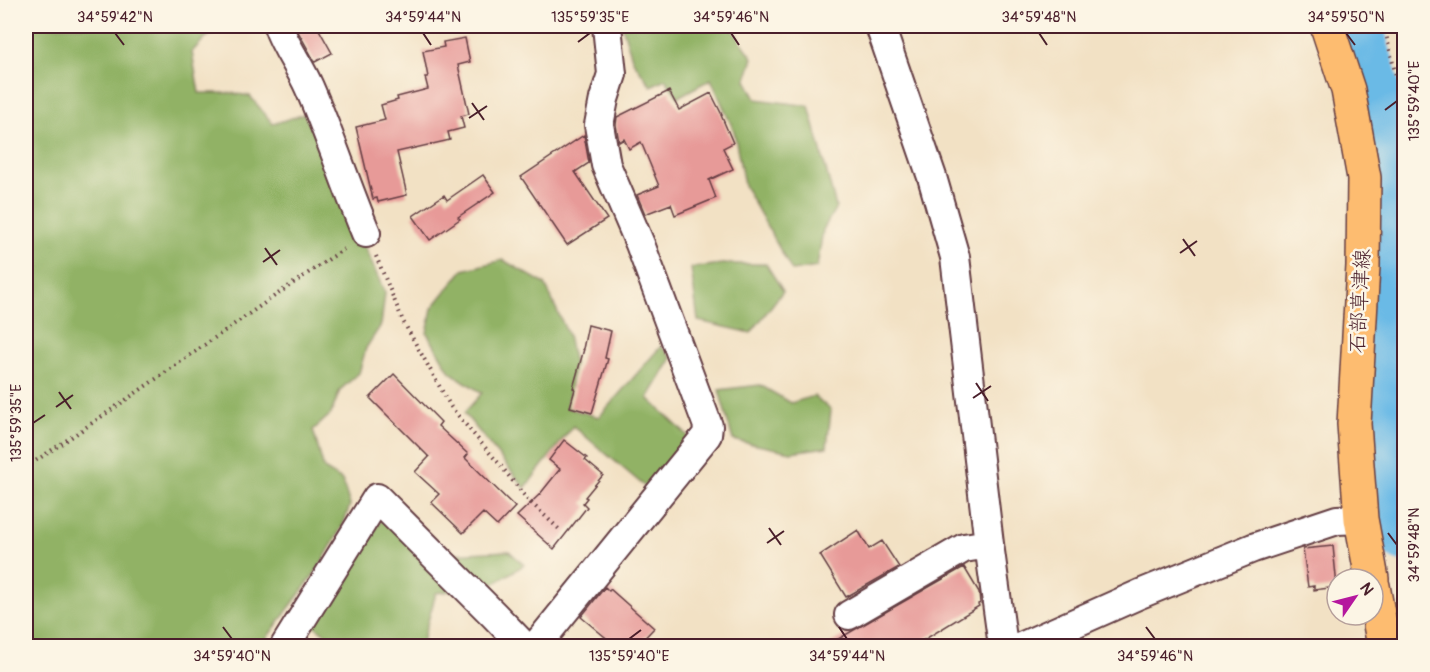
<svg xmlns="http://www.w3.org/2000/svg" width="1430" height="672" font-family="Pangolin,'Klee One',sans-serif">
<style>
.forest{fill:#91b265;stroke:#6e6848;stroke-width:1.5}
.lines{fill:none;stroke-linecap:round;stroke-linejoin:round}
.river{stroke:#6bbae6;stroke-width:50}
.building{fill:#e79a98}
.minor-casing{stroke:#633c42;stroke-width:32}
.major-casing{stroke:#633c42;stroke-width:36}
.path{stroke:#633c42;stroke-width:4;stroke-dasharray:1.5 4.5;stroke-linecap:butt}
.minor{stroke:#fff;stroke-width:28}
.major{stroke:#fdbc70;stroke-width:33}
.ticks{fill:none;stroke:#4a1f2b;stroke-width:2}
.labels{text-anchor:middle;dominant-baseline:central;stroke-width:5;stroke-linejoin:round;paint-order:stroke}
.street-label{font-size:21px;fill:#4a1f2b;stroke:#fcf5e5}
.neatline{fill:none;stroke:#4a1f2b;stroke-width:2}
.ticks-label{font-size:15px;text-anchor:middle;fill:#4a1f2b}
</style>
<rect width="100%" height="100%" fill="#fcf5e5"/>
<filter id="ink" filterUnits="userSpaceOnUse"><feTurbulence type="fractalNoise" baseFrequency=".0167" numOctaves="2"/><feDisplacementMap in="SourceGraphic" scale="12" xChannelSelector="R" yChannelSelector="G"/><feConvolveMatrix kernelMatrix="1 2 1 2 8 2 1 2 1" color-interpolation-filters="sRGB"/></filter>
<filter id="wash" filterUnits="userSpaceOnUse"><feTurbulence type="fractalNoise" baseFrequency=".008" numOctaves="4" result="noise"/><feDisplacementMap in="SourceGraphic" scale="24" xChannelSelector="R" yChannelSelector="G"/><feGaussianBlur stdDeviation="1.35" result="paint"/><feColorMatrix in="noise" values="0 0 0 0 0 0 0 0 0 0 0 0 0 0 0 0 0 1.4 0 .05"/><feComposite in="paint" operator="in"/></filter>
<g filter="url(#wash)">
<rect width="100%" height="100%" fill="#f2e1c4"/>
<path class="forest" d="M 26,26 L 225,26 L 205,38 L 192,52 L 199,93 L 231,93 L 250,96 L 273,124 L 304,114 L 324,151 L 352,219 L 385,293 L 381,325 L 366,348 L 359,373 L 340,390 L 331,414 L 313,430 L 324,469 L 342,480 L 350,505 L 343,525 L 318,569 L 261,646 L 138,646 L 125,641 L 122,646 L 26,646 Z
M 622,26 L 730,26 L 753,58 L 746,80 L 756,99 L 809,106 L 836,207 L 823,230 L 817,267 L 792,271 L 744,185 L 734,131 L 711,79 L 678,97 L 665,79 L 651,86 L 633,61 Z
M 503,260 L 545,284 L 568,335 L 574,364 L 567,408 L 599,417 L 661,346 L 672,358 L 648,398 L 690,438 L 649,490 L 573,426 L 525,488 L 464,413 L 482,393 L 450,372 L 427,333 L 432,308 L 463,270 Z
M 722,264 L 766,264 L 783,291 L 751,333 L 698,321 L 691,268 Z
M 760,385 L 791,403 L 814,396 L 831,410 L 827,447 L 791,452 L 733,440 L 719,390 Z
M 382,519 L 426,555 L 509,551 L 524,565 L 490,586 L 436,593 L 421,646 L 342,646 L 312,624 Z"/>
<g class="lines">
<path class="river" d="M 1358,26 L 1381,108 L 1402,227 L 1387,342 L 1391,469 L 1404,537"/>
</g>
<g id="blocks">
<path class="building" d="M 295,26 L 317,26 L 332,53 L 315,62 Z
M 465,38 L 470,62 L 458,65 L 469,114 L 461,116 L 464,128 L 448,132 L 450,140 L 397,152 L 407,195 L 378,202 L 377,198 L 373,199 L 356,127 L 385,120 L 381,105 L 398,100 L 397,97 L 428,89 L 425,77 L 428,77 L 423,51 L 444,47 L 443,42 Z
M 669,91 L 679,110 L 711,93 L 722,115 L 721,115 L 733,143 L 723,148 L 733,169 L 709,180 L 716,198 L 675,215 L 671,204 L 645,214 L 637,195 L 659,186 L 641,142 L 629,149 L 624,139 L 619,142 L 616,125 L 617,117 Z
M 584,135 L 589,163 L 575,172 L 607,219 L 567,245 L 521,177 Z
M 483,175 L 495,192 L 458,217 L 460,219 L 430,240 L 413,216 L 444,195 L 447,200 Z
M 588,325 L 611,331 L 605,358 L 608,359 L 592,413 L 570,407 L 575,389 L 573,388 L 584,349 L 583,349 Z
M 394,374 L 441,422 L 438,426 L 468,454 L 465,458 L 515,507 L 497,526 L 483,513 L 463,533 L 431,502 L 439,494 L 415,472 L 429,457 L 370,398 Z
M 564,440 L 587,458 L 585,460 L 603,475 L 585,497 L 587,498 L 583,503 L 587,507 L 554,549 L 517,516 L 540,494 L 560,469 L 549,460 Z
M 858,530 L 869,549 L 882,541 L 899,567 L 846,597 L 820,555 Z
M 1333,546 L 1337,587 L 1314,590 L 1314,586 L 1308,587 L 1303,549 Z
M 964,567 L 979,592 L 980,603 L 978,604 L 979,606 L 914,646 L 826,646 Z
M 605,587 L 609,591 L 610,589 L 654,628 L 637,646 L 616,646 L 581,617 Z"/>
</g>
</g>
<g filter="url(#ink)">
<use href="#blocks" fill-opacity="0" stroke="#633c42" stroke-width="1.5"/>
<g class="lines">
<g class="minor-casing">
<path id="minor" d="M 278,26 C 285,47 300,66 309,87 C 330,135 346,185 366,233
M 880,26 L 932,177 L 955,257 L 989,544 L 1003,646
M 849,615 L 964,548 L 989,544
M 285,646 L 377,498 L 494,615 L 524,646
M 536,646 L 707,435 L 708,426 L 640,244 L 606,165 L 599,125 L 604,99 L 612,74 L 607,26
M 1023,646 L 1140,594 L 1253,548 L 1337,520 L 1361,519"/>
</g>
<g class="major-casing">
<path id="major" d="M 1327,26 L 1348,90 L 1364,178 L 1363,266 L 1354,424 L 1361,519 L 1372,579
M 1373,586 L 1384,646"/>
</g>
<path class="path" d="M 1384,26 L 1404,109
M 376,256 L 403,321 L 451,407 L 470,430 L 501,466 L 527,499 L 561,531
M 26,467 C 134,397 237,320 344,249"/>
<use href="#minor" class="minor"/>
<use href="#major" class="major"/>
</g>
</g>
<path class="ticks" d="M 115,33 L 124,45M 423,33 L 431,45M 731,33 L 739,45M 1039,33 L 1047,45M 1346,33 L 1355,45M 578,42 L 590,33M 472,103 L 484,120M 1385,110 L 1397,101M 469,118 L 487,106M 1183,239 L 1195,256M 265,248 L 277,265M 1180,253 L 1197,241M 263,262 L 280,250M 976,383 L 988,401M 59,392 L 71,409M 973,398 L 991,386M 56,407 L 73,395M 33,423 L 45,415M 769,528 L 781,545M 1388,533 L 1397,545M 767,543 L 784,531M 223,627 L 232,639M 839,627 L 847,639M 1146,627 L 1155,639M 629,639 L 641,630"/>
<g class="labels">
<g class="street-label">
<text transform="translate(1360 301) rotate(-87)">石部草津線</text>
</g>
</g>
<rect width="1430" height="672" fill="none" stroke="#fcf5e5" stroke-width="66"/>
<g transform="translate(1355 597) rotate(55)"><circle r="28" fill="#fcf5e5" stroke="#b59f9b" stroke-width="1.5"/>
<path d="M0-4.5L10 22L0 15L-10 22Z" fill="#b5179e"/>
<text y="-9" font-size="16" font-weight="bold" text-anchor="middle" fill="#4a1f2b">N</text>
</g>
<rect x="33" y="33" width="1364" height="606" class="neatline"/>
<g class="ticks-label">
<text x="115" y="22">34°59'42"N</text>
<text x="423" y="22">34°59'44"N</text>
<text x="590" y="22">135°59'35"E</text>
<text x="731" y="22">34°59'46"N</text>
<text x="1039" y="22">34°59'48"N</text>
<text x="1346" y="22">34°59'50"N</text>
<text transform="translate(1414 101) rotate(-90)" y="5">135°59'40"E</text>
<text transform="translate(16 423) rotate(-90)" y="5">135°59'35"E</text>
<text transform="translate(1414 545) rotate(-90)" y="5">34°59'48"N</text>
<text x="232" y="661">34°59'40"N</text>
<text x="629" y="661">135°59'40"E</text>
<text x="847" y="661">34°59'44"N</text>
<text x="1155" y="661">34°59'46"N</text>
</g>
</svg>
